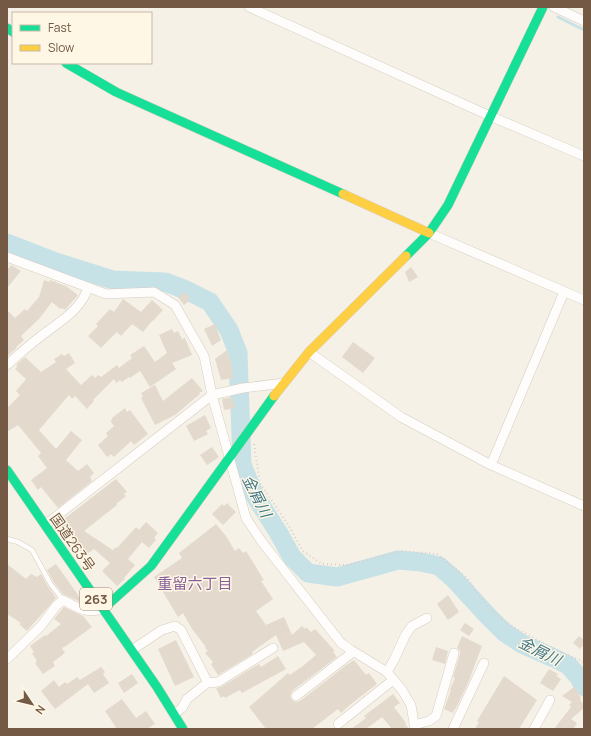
<svg xmlns="http://www.w3.org/2000/svg" width="591" height="736" font-family="Manrope,'Noto Sans JP',sans-serif">
<style>
.lines{fill:none;stroke-linecap:round;stroke-linejoin:round}
.stream{stroke:#c7e2e7;stroke-width:3}
.river{stroke:#c7e2e7;stroke-width:19}
.building{fill:#e3d9cd}
.lane-casing{stroke:#d5ccc1;stroke-width:5.5}
.street-casing{stroke:#d5ccc1;stroke-width:10}
.fast-casing{stroke:#d7cdc2;stroke-width:10}
.slow-casing{stroke:#d7cdc2;stroke-width:10}
.path{stroke:#d8d0c8;stroke-width:2;stroke-dasharray:1 3;stroke-linecap:butt}
.lane{stroke:#fefdfb;stroke-width:4.5}
.street{stroke:#fefdfb;stroke-width:9}
.fast{stroke:#16e098;stroke-width:9}
.slow{stroke:#ffcf43;stroke-width:9}
.labels{text-anchor:middle;dominant-baseline:central;stroke-width:3;stroke-linejoin:round;paint-order:stroke}
.shield{fill:#fff7e6;stroke:#9e8975;stroke-width:1}
.shield-label{font-size:13px;font-weight:bold;fill:#745a45}
.street-label{font-size:14px;fill:#745a45;stroke:#fff7e6}
.water-label{font-size:15px;font-style:italic;fill:#3e788a;stroke:#fff7e6}
.neighbourhood-label{font-size:15px;fill:#8a6099;stroke:#fff7e6}
</style>
<rect width="100%" height="100%" fill="#f6f1e6"/>
<g class="lines">
<path class="stream" d="M 558,17 L 584,30"/>
<path class="river" d="M 7,243 L 56,262 L 113,280 L 165,282 L 186,290 L 210,302 L 229,330 L 238,353 L 242,465 L 255,496 L 278,532 L 292,557 L 308,573 L 337,577 L 398,560 L 421,562 L 439,566 L 454,579 L 488,616 L 504,632 L 522,644 L 554,658 L 568,665 L 578,676 L 584,687"/>
</g>
<path class="building" d="M 11,265 L 21,271 L 7,288 L 7,270 Z
M 411,267 L 418,277 L 409,282 L 405,272 Z
M 44,280 L 49,282 L 50,280 L 66,286 L 78,295 L 65,310 L 62,308 L 60,309 L 52,302 L 39,319 L 21,336 L 24,340 L 16,347 L 17,348 L 7,356 L 7,310 L 15,318 L 25,309 L 27,311 L 39,297 Z
M 186,292 L 190,300 L 184,305 L 178,297 Z
M 123,299 L 141,312 L 152,300 L 163,310 L 153,321 L 153,320 L 143,332 L 132,324 L 121,336 L 117,332 L 101,348 L 88,336 L 98,326 L 96,324 L 110,309 L 114,312 Z
M 215,324 L 221,340 L 212,346 L 204,329 Z
M 172,329 L 174,333 L 178,331 L 182,339 L 185,338 L 192,355 L 172,363 L 176,369 L 150,387 L 140,371 L 130,378 L 129,377 L 122,382 L 120,380 L 116,383 L 114,379 L 93,400 L 94,401 L 87,409 L 75,396 L 72,399 L 69,395 L 39,430 L 56,449 L 71,431 L 82,440 L 66,460 L 78,471 L 87,464 L 94,473 L 90,477 L 92,481 L 58,508 L 41,487 L 38,490 L 31,480 L 47,468 L 38,456 L 41,453 L 18,425 L 7,432 L 7,408 L 20,395 L 16,391 L 26,379 L 15,369 L 18,366 L 16,365 L 25,357 L 41,372 L 56,362 L 54,359 L 62,354 L 64,356 L 69,353 L 75,363 L 66,369 L 81,385 L 92,375 L 95,378 L 98,375 L 101,377 L 117,365 L 119,368 L 132,358 L 130,355 L 144,346 L 155,362 L 167,353 L 159,335 Z
M 353,342 L 375,358 L 363,373 L 342,357 Z
M 227,350 L 231,363 L 233,378 L 221,380 L 215,359 Z
M 192,378 L 203,391 L 199,393 L 200,394 L 175,415 L 155,425 L 141,398 L 143,397 L 141,393 L 155,385 L 163,401 Z
M 232,397 L 235,408 L 224,410 L 222,399 Z
M 125,408 L 127,412 L 130,410 L 148,434 L 134,445 L 131,441 L 114,457 L 111,454 L 107,457 L 98,445 L 108,436 L 106,433 L 114,426 L 111,422 L 112,418 Z
M 205,415 L 211,428 L 206,431 L 208,434 L 194,441 L 186,426 Z
M 212,447 L 219,457 L 207,465 L 200,455 Z
M 116,479 L 127,492 L 124,494 L 126,496 L 116,504 L 117,505 L 84,531 L 113,550 L 116,547 L 117,548 L 136,527 L 139,530 L 146,522 L 158,533 L 154,538 L 156,540 L 149,548 L 142,542 L 128,559 L 135,565 L 124,578 L 125,579 L 117,586 L 102,571 L 110,563 L 94,549 L 85,555 L 83,554 L 60,522 Z
M 227,503 L 236,512 L 223,525 L 212,514 L 222,504 L 224,506 Z
M 216,524 L 226,536 L 235,551 L 239,548 L 243,553 L 246,551 L 264,580 L 261,581 L 273,599 L 256,611 L 266,625 L 284,617 L 292,635 L 302,626 L 305,629 L 306,627 L 311,632 L 315,629 L 335,651 L 333,652 L 337,657 L 292,691 L 290,696 L 292,700 L 296,702 L 300,701 L 345,666 L 354,660 L 366,675 L 369,673 L 377,684 L 351,704 L 341,713 L 338,709 L 312,729 L 266,729 L 249,707 L 288,673 L 290,675 L 304,665 L 316,655 L 304,642 L 283,651 L 276,635 L 252,652 L 253,654 L 218,675 L 211,664 L 213,662 L 205,653 L 208,651 L 205,648 L 206,647 L 192,629 L 183,613 L 178,617 L 154,577 L 182,558 L 179,553 Z
M 7,564 L 26,579 L 31,574 L 37,577 L 41,574 L 47,585 L 56,598 L 27,631 L 19,624 L 21,623 L 7,614 Z
M 56,564 L 76,592 L 83,603 L 63,594 L 53,581 L 47,570 Z
M 448,595 L 459,612 L 448,620 L 437,604 Z
M 64,607 L 83,616 L 92,627 L 66,646 L 62,648 L 65,653 L 53,662 L 55,666 L 43,674 L 35,663 L 37,661 L 32,653 L 34,652 L 30,646 L 45,635 L 46,636 L 61,624 L 54,619 Z
M 465,623 L 474,629 L 469,636 L 460,630 Z
M 462,636 L 482,646 L 468,683 L 455,710 L 454,709 L 453,713 L 444,709 L 451,690 L 450,690 L 451,687 L 455,678 L 453,677 L 460,654 L 460,651 L 457,648 Z
M 579,636 L 584,640 L 584,644 L 580,649 L 573,643 Z
M 176,640 L 194,677 L 175,686 L 158,649 Z
M 436,647 L 448,651 L 445,664 L 432,660 Z
M 278,656 L 286,669 L 242,693 L 240,690 L 225,698 L 224,696 L 221,698 L 216,688 L 221,687 L 259,664 L 261,667 Z
M 101,667 L 105,672 L 103,674 L 109,683 L 94,693 L 88,684 L 55,709 L 41,691 L 54,680 L 59,687 L 65,682 L 67,684 L 77,677 L 80,680 Z
M 549,669 L 558,674 L 556,676 L 561,679 L 553,691 L 540,683 Z
M 132,674 L 138,683 L 124,693 L 118,683 Z
M 504,676 L 537,700 L 519,729 L 475,729 L 479,722 L 477,721 Z
M 574,687 L 580,694 L 578,694 L 581,698 L 580,700 L 584,705 L 584,708 L 571,719 L 577,723 L 574,728 L 576,729 L 554,729 L 571,707 L 569,705 L 572,702 L 562,696 Z
M 393,694 L 400,703 L 394,707 L 406,723 L 405,724 L 409,729 L 392,729 L 382,717 L 366,729 L 351,729 L 366,718 L 364,716 Z
M 122,699 L 136,718 L 146,711 L 155,724 L 147,729 L 117,729 L 105,711 Z"/>
<g class="lines">
<g class="lane-casing">
<path id="lane" d="M 7,539 L 18,542 L 32,550 L 50,583 L 63,600"/>
</g>
<g class="street-casing">
<path id="street" d="M 249,7 L 490,116 L 584,156
M 554,7 L 584,21
M 429,233 L 584,300
M 7,257 L 106,294 L 154,292 L 175,305 L 204,356 L 212,395 L 246,518 L 262,542 L 341,643 L 351,650 L 387,672 L 402,690 L 411,705 L 415,729
M 309,352 L 401,417 L 491,465 L 584,506
M 7,365 C 16,357 26,348 36,340 C 54,325 82,311 88,287
M 491,465 L 564,292
M 45,525 L 212,395 L 243,388 L 284,383
M 132,650 L 162,630 L 175,626 L 181,630 L 208,683
M 7,659 L 41,626 L 56,606 L 63,600 C 79,608 85,614 103,609
M 387,672 L 394,660 L 406,634 L 412,626 L 427,618
M 296,696 L 353,652
M 174,714 L 182,708 L 187,699 L 207,683 L 218,682 L 273,648
M 338,724 L 393,680
M 414,725 L 429,721 L 436,716 L 454,653
M 453,729 L 484,663
M 534,729 L 550,700"/>
</g>
<g class="fast-casing">
<path id="fast" d="M 7,28 L 13,32
M 66,63 L 116,92 L 343,194
M 406,256 L 429,233 L 448,205 L 543,7
M 7,470 L 157,687 L 183,729
M 103,609 L 151,566 L 274,396"/>
</g>
<g class="slow-casing">
<path id="slow" d="M 343,194 L 429,233
M 274,396 L 309,352 L 406,256"/>
</g>
<path class="path" d="M 254,444 L 260,483 L 289,526 L 303,551 L 322,564 L 348,565 L 401,551 L 437,554 L 467,578 L 490,610 L 515,628 L 558,651 L 584,662"/>
<use href="#lane" class="lane"/>
<use href="#street" class="street"/>
<use href="#fast" class="fast"/>
<use href="#slow" class="slow"/>
</g>
<g class="labels">
<rect class="shield" x="80" y="588" width="32" height="22" rx="3"/>
<g class="shield-label">
<text x="96" y="599">263</text>
</g>
<g class="street-label">
<text transform="translate(73 542) rotate(55)">国道263号</text>
</g>
<g class="water-label">
<text transform="translate(257 496) rotate(63)">金屑川</text>
<text transform="translate(540 651) rotate(26)">金屑川</text>
</g>
<g class="neighbourhood-label">
<text x="195" y="583">重留六丁目</text>
</g>
</g>
<rect width="591" height="736" fill="none" stroke="#745a45" stroke-width="16"/>
<rect x="12" y="12" width="140" height="52" fill="#fff7e6" stroke="#c7b8a6"/>
<rect x="20" y="25" width="20" height="6" fill="#16e098" stroke="#c7b8a6"/>
<text x="48" y="32" font-size="12" fill="#745a45">Fast</text>
<rect x="20" y="45" width="20" height="6" fill="#ffcf43" stroke="#c7b8a6"/>
<text x="48" y="52" font-size="12" fill="#745a45">Slow</text>
<g transform="translate(32 704) rotate(125)" stroke="#fff7e6" stroke-width="3" paint-order="stroke">
<path d="M0-3L7 15L0 10L-7 15Z" fill="#745a45"/>
<text y="-6" font-size="11" font-weight="bold" text-anchor="middle" fill="#745a45">N</text>
</g>
</svg>
